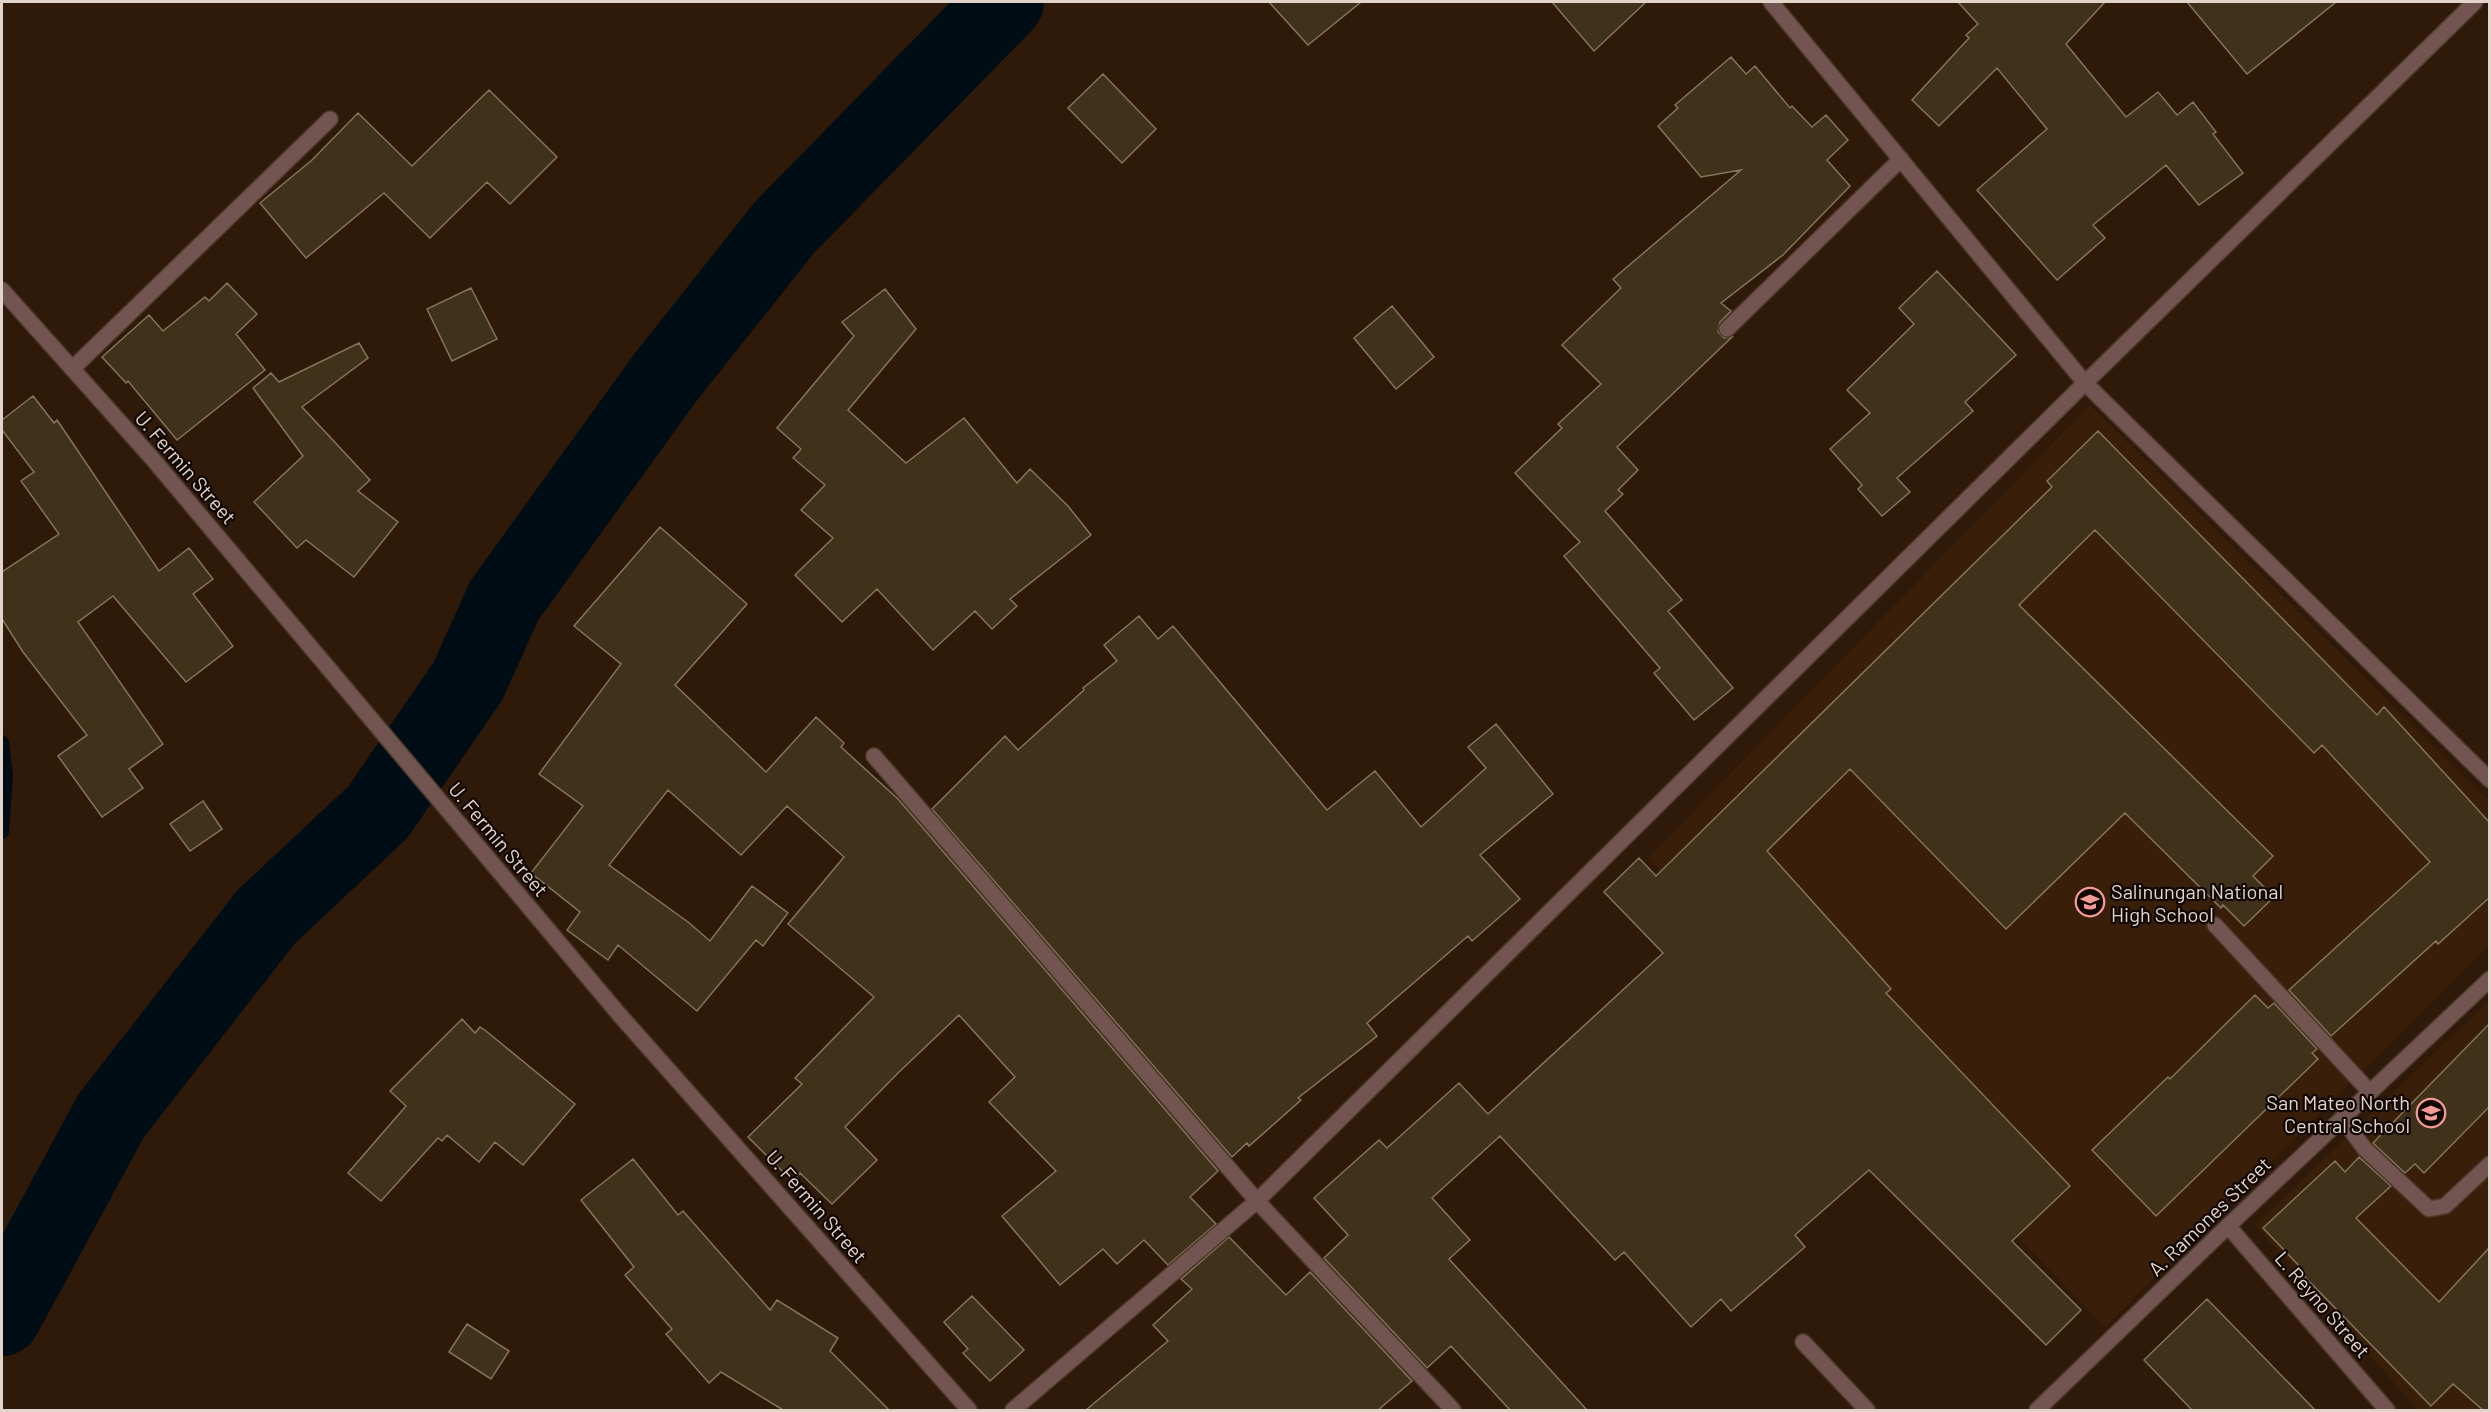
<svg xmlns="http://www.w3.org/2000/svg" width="2491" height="1412" font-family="Barlow,sans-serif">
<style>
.built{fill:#391e0a}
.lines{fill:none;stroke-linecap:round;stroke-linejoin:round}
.stream{stroke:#000d14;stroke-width:14}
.river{stroke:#000d14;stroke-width:78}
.building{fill:#40311a;stroke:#85745b;stroke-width:1.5}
.service-casing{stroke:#4c3829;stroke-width:18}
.minor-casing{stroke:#4c3829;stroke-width:18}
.service{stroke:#725451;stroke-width:15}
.minor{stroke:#725451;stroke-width:15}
.labels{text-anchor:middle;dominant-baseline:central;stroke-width:4.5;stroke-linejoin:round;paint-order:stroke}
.street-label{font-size:20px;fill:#e3d4cb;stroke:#100703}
.poi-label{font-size:20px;fill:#e3d4cb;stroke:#100703;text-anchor:start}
</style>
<rect width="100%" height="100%" fill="#2f1a0a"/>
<path class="built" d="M 2090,405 L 2489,801 L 2489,945 L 2105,1327 L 1648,858 Z
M 2489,1001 L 2489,1410 L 2418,1410 L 2255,1225 Z"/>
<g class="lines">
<path class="stream" d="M 2,742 L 6,776 L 2,832"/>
<path class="river" d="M 2,1317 L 111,1116 L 266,917 L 378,812 L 468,681 L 504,601 L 665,378 L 784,228 L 1005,2"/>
</g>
<path class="building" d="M 1269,2 L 1361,2 L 1308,45 Z
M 1552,2 L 1646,2 L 1594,51 Z
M 1958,2 L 2105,2 L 2066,44 L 2126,117 L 2158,92 L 2177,115 L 2193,102 L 2216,132 L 2213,134 L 2243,173 L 2199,205 L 2166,165 L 2093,225 L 2105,238 L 2057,280 L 1977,190 L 2047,129 L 1997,68 L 1939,126 L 1912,100 L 1969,38 L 1966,35 L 1978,24 Z
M 2187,2 L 2336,2 L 2247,74 Z
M 1731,57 L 1746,74 L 1755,66 L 1790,108 L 1792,106 L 1812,127 L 1826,115 L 1848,140 L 1827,160 L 1850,186 L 1783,255 L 1721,303 L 1731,311 L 1720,322 L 1718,332 L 1724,338 L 1732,337 L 1617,447 L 1638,470 L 1618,490 L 1623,494 L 1605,511 L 1682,600 L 1668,611 L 1733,688 L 1694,720 L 1654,673 L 1660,668 L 1564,556 L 1580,542 L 1515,473 L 1562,428 L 1558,424 L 1601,384 L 1562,345 L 1621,288 L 1613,279 L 1741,170 L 1701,177 L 1658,126 L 1678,108 L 1675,105 Z
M 1103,74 L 1156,129 L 1122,163 L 1068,108 Z
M 489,90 L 557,157 L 510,204 L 487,182 L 430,238 L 384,193 L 306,258 L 260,203 L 312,160 L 358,113 L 412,166 Z
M 1937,271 L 2016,355 L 1965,402 L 1973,411 L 1897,478 L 1910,492 L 1882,516 L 1858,489 L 1862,485 L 1830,449 L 1870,413 L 1847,390 L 1914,324 L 1899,308 Z
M 227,283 L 257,314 L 236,334 L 265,370 L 177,440 L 128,381 L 126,383 L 102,357 L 149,315 L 163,331 L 205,297 L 209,301 Z
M 471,288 L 497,339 L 452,361 L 427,309 Z
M 885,289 L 916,329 L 848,410 L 906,463 L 964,418 L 1017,483 L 1030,469 L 1068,506 L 1091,535 L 1010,599 L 1017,606 L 992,629 L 975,611 L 933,650 L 877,589 L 842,622 L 795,575 L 833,538 L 801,510 L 825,485 L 793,458 L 801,449 L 777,428 L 854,336 L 842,322 Z
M 1392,306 L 1434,357 L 1396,389 L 1354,338 Z
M 359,343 L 368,358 L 302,407 L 370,480 L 358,491 L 398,522 L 354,577 L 306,540 L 297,548 L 254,502 L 303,456 L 253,388 L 271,373 L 279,382 Z
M 33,396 L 54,423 L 57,420 L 159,571 L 189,548 L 213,579 L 193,594 L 233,646 L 186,682 L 113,596 L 78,622 L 163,744 L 129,769 L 143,788 L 102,817 L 58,756 L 87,735 L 23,652 L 2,619 L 2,572 L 59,534 L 21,481 L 34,472 L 2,430 L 2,420 Z
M 2098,431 L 2377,715 L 2384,707 L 2490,823 L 2490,897 L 2438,944 L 2436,941 L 2331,1036 L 2289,990 L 2430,862 L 2322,745 L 2314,753 L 2095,530 L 2019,605 L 2273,856 L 2253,876 L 2274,897 L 2244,926 L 2223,905 L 2221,908 L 2125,813 L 2006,929 L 1850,769 L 1767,851 L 1891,989 L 1886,993 L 2070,1186 L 2012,1241 L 2081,1310 L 2046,1345 L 1869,1170 L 1795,1235 L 1805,1247 L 1731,1311 L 1721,1299 L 1691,1327 L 1624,1252 L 1615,1260 L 1500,1136 L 1432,1198 L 1470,1240 L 1449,1259 L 1587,1410 L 1510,1410 L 1451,1346 L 1427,1368 L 1324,1258 L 1348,1235 L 1314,1198 L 1379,1140 L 1387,1148 L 1459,1083 L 1488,1114 L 1663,953 L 1604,892 L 1639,858 L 1656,876 L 2052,487 L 2047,481 Z
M 660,527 L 747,604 L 675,685 L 766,772 L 816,717 L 844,743 L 841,747 L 898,799 L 1218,1171 L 1190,1197 L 1216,1224 L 1168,1265 L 1144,1240 L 1117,1264 L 1103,1249 L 1060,1285 L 1002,1216 L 1056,1171 L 989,1102 L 1015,1077 L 959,1015 L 899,1072 L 845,1127 L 877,1160 L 832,1204 L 800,1173 L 792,1181 L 748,1137 L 802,1084 L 795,1078 L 874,997 L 788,924 L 844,857 L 787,806 L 741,855 L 668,790 L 609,865 L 688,922 L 710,941 L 752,886 L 788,913 L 763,946 L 756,940 L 697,1011 L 618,945 L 608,960 L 567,930 L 580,912 L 531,873 L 583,806 L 539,774 L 621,664 L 574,626 Z
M 1139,616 L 1158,639 L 1173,626 L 1327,810 L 1375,771 L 1421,827 L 1486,768 L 1468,747 L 1496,724 L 1553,794 L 1480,855 L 1520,899 L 1472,941 L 1468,936 L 1367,1023 L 1377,1036 L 1298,1098 L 1301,1100 L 1249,1146 L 1247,1143 L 1232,1157 L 932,809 L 1005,736 L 1018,750 L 1084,690 L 1083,688 L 1117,661 L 1104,645 Z
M 203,801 L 222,829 L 190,851 L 170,824 Z
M 2255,995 L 2268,1008 L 2274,1003 L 2317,1049 L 2312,1053 L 2318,1059 L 2156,1216 L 2092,1150 L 2168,1077 L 2170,1079 Z
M 462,1019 L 475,1033 L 480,1027 L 486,1031 L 575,1104 L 523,1165 L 495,1142 L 479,1162 L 447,1135 L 442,1141 L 438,1138 L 381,1201 L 348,1173 L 406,1106 L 390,1091 Z
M 2490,1023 L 2490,1106 L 2424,1173 L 2415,1164 L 2405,1173 L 2373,1143 Z
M 2359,1157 L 2391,1186 L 2356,1218 L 2439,1302 L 2490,1247 L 2490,1410 L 2483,1410 L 2453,1384 L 2431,1406 L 2302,1274 L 2305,1272 L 2263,1228 L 2335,1161 L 2345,1172 Z
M 633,1159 L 678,1215 L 683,1211 L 770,1310 L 777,1300 L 838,1338 L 830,1351 L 889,1410 L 783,1410 L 721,1372 L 709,1383 L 666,1334 L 672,1329 L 625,1275 L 634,1267 L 581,1200 Z
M 1229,1237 L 1286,1295 L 1310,1272 L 1412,1381 L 1378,1410 L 1086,1410 L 1168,1341 L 1153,1325 L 1192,1289 L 1181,1279 Z
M 972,1296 L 1024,1350 L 990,1381 L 963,1353 L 968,1349 L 944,1322 Z
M 2207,1299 L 2315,1410 L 2192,1410 L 2144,1360 Z
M 467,1324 L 509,1351 L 491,1379 L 449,1352 Z"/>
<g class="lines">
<g class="service-casing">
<path id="service" d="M 2215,925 L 2370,1092
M 2342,1118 L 2364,1148 L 2429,1209 L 2445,1206 L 2490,1164
M 1803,1342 L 1867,1410"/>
</g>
<g class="minor-casing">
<path id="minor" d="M 1771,2 L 2085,383 L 2490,780
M 2,290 L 151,457 L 618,1013 L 969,1410
M 1727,329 L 1901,159
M 72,369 L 330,119
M 874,756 L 1257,1201 L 1453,1410
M 2228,1226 L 2387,1410
M 1013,1410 L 1257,1201 L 2085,383 L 2475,2
M 2037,1410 L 2228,1226 L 2490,979"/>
</g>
<use href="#service" class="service"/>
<use href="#minor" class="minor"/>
</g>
<defs>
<g id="school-ring" transform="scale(1.5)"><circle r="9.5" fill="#100703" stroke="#f59b97" stroke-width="1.5"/><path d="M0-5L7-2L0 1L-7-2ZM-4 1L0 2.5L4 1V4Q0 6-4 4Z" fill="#f59b97"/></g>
</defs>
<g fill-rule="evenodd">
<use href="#school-ring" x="2090" y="902"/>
<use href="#school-ring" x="2431" y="1113"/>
</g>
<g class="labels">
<g class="street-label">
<text transform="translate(186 467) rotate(49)">U. Fermin Street</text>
<text transform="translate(499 839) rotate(50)">U. Fermin Street</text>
<text transform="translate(817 1206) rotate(49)">U. Fermin Street</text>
<text transform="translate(2209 1216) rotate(-44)">A. Ramones Street</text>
<text transform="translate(2323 1304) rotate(49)">L. Reyno Street</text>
</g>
<g class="poi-label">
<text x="2111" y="891">Salinungan National<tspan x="2111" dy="23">High School</tspan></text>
<text x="2410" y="1102" text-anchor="end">San Mateo North<tspan x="2410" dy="23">Central School</tspan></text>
</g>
</g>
<rect width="2491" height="1412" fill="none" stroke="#e3d4cb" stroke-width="6"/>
</svg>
